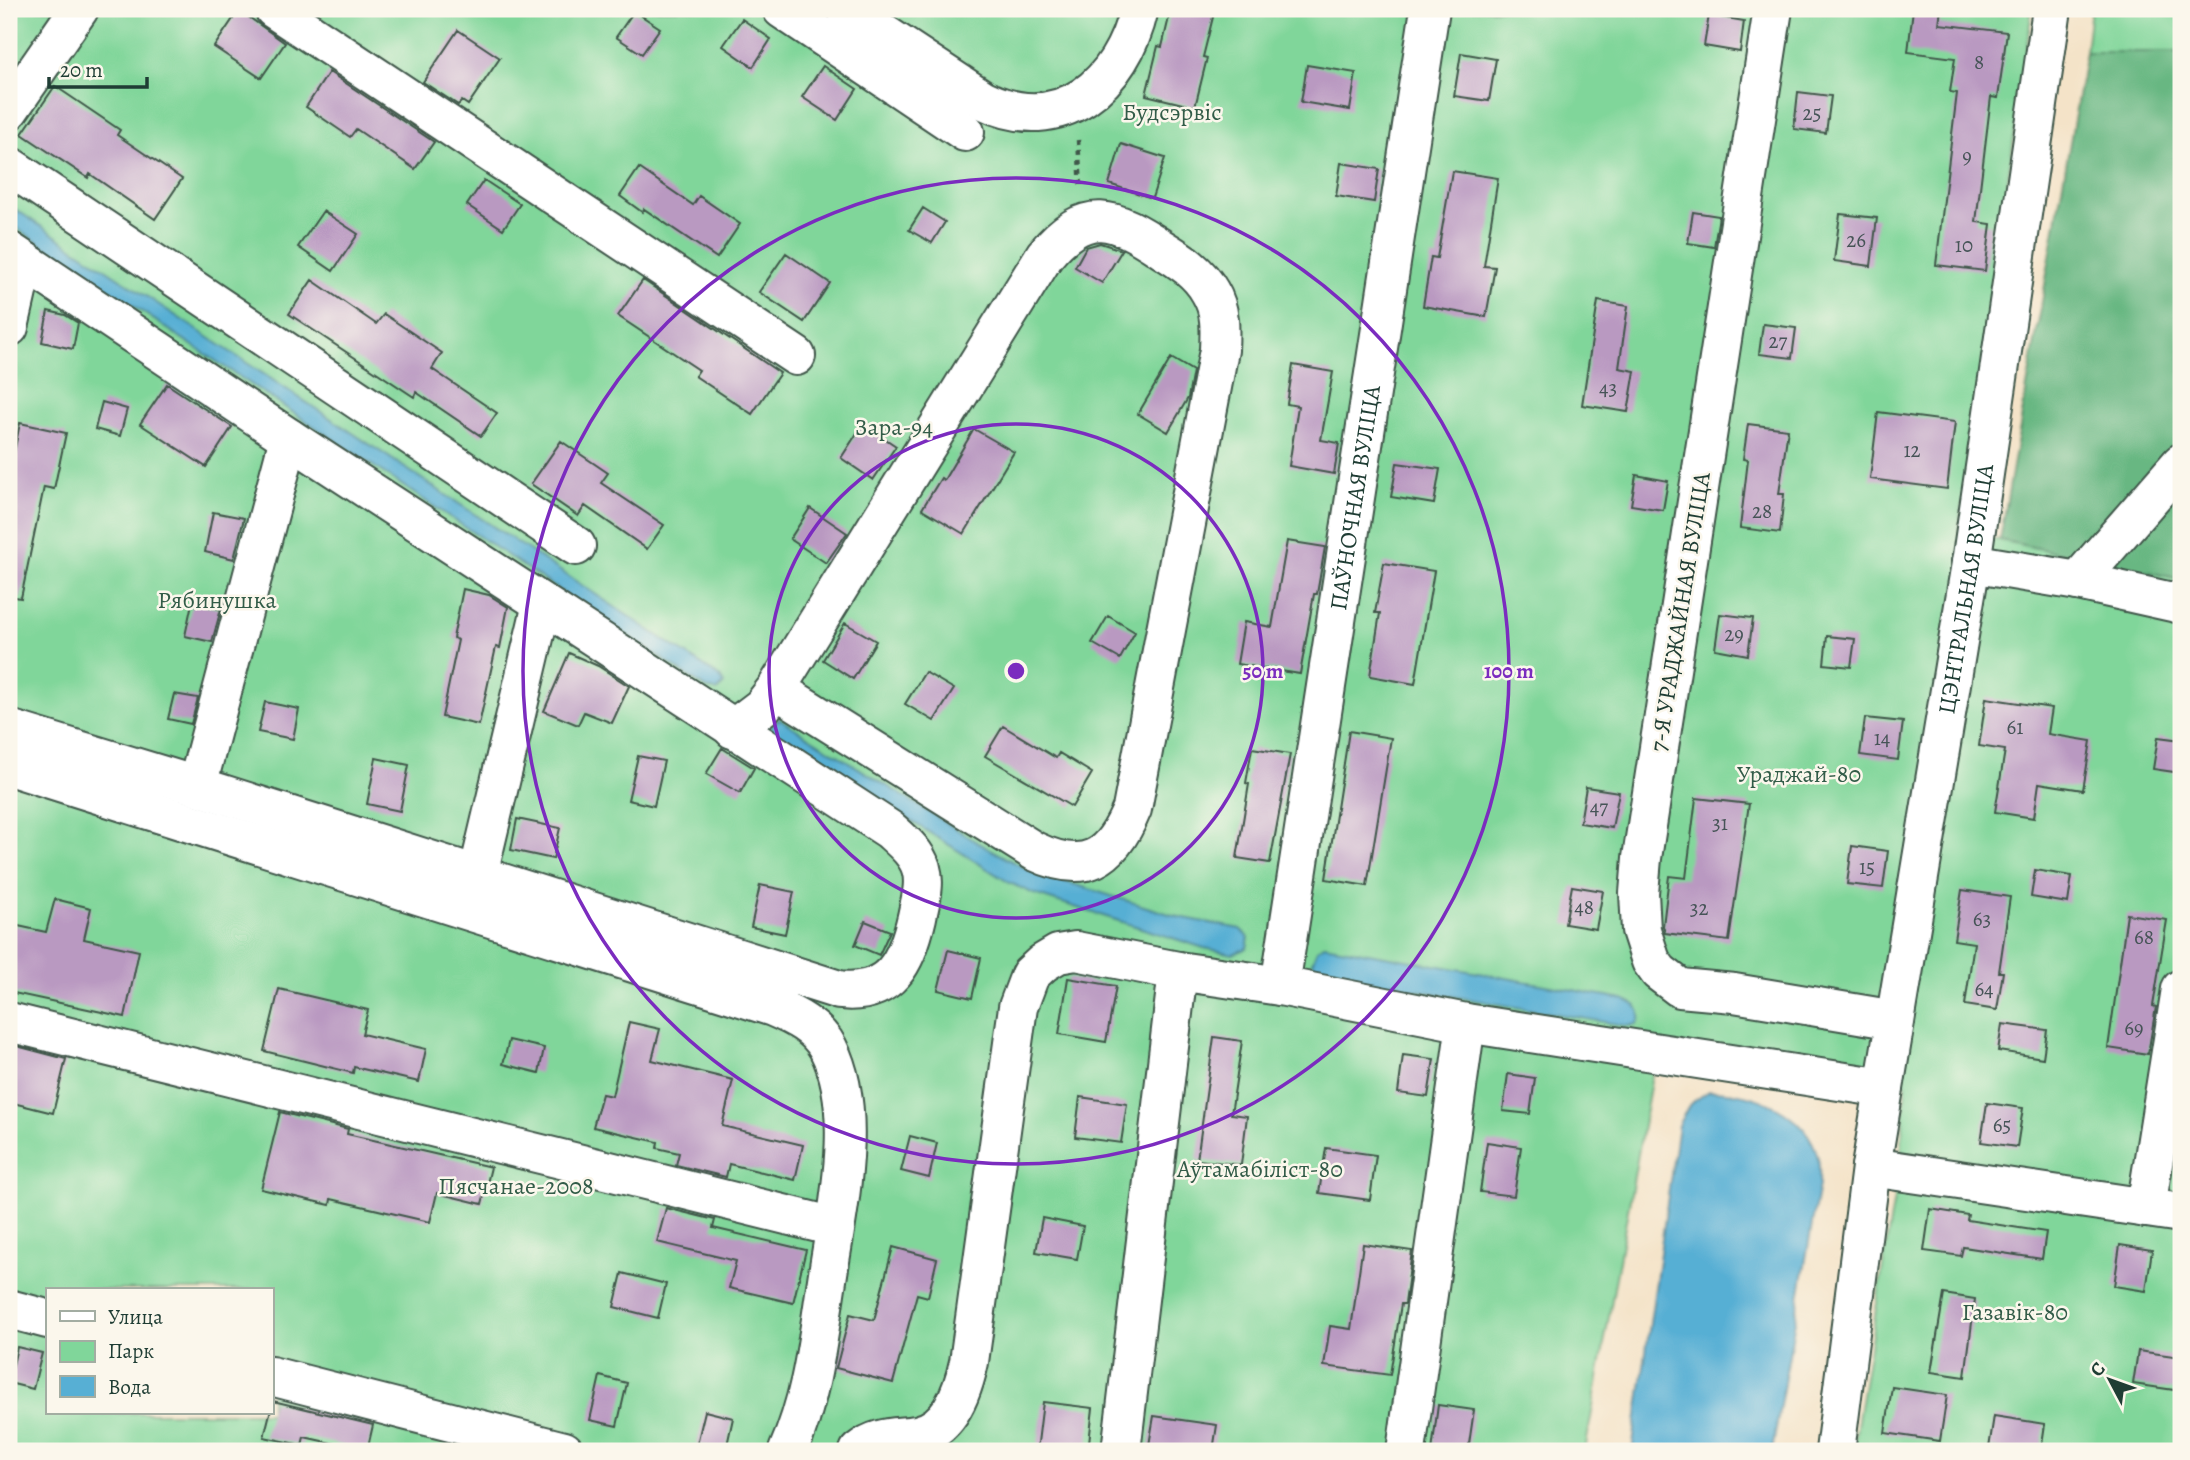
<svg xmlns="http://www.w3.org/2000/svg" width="2190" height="1460" font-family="Alegreya,serif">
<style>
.green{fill:#80d69a;stroke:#508a67;stroke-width:2;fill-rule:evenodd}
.forest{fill:#68b782;stroke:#447a5b;stroke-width:2}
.water{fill:#57afd4;stroke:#3b7684;stroke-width:2}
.building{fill:#b999c1}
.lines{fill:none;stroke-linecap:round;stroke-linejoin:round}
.minor-casing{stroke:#3f564a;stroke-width:42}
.path{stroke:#3f564a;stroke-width:4.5;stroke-dasharray:5 5;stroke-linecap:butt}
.minor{stroke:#fff;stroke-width:38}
.ring{fill:none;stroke:#7b2cbf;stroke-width:3.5}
.labels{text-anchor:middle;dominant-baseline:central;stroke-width:5;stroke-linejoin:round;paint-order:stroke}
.number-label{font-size:21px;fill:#465457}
.park-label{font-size:24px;fill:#325c48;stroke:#fbf7ec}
.street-label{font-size:24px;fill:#1f3d34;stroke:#fbf7ec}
.centre{fill:#7b2cbf;stroke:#fbf7ec;stroke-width:3.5}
.ring-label{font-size:21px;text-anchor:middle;font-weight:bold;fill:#7b2cbf;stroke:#fbf7ec;stroke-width:5;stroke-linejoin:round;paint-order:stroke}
</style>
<rect width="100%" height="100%" fill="#fbf7ec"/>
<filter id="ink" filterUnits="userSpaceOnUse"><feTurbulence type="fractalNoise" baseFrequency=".0143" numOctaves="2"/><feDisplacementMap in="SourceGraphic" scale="14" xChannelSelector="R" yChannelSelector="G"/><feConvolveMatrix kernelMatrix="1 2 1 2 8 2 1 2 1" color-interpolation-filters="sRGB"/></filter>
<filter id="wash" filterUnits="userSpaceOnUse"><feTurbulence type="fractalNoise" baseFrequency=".00686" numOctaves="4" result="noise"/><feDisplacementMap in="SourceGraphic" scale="28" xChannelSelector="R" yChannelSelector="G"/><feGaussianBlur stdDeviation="1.57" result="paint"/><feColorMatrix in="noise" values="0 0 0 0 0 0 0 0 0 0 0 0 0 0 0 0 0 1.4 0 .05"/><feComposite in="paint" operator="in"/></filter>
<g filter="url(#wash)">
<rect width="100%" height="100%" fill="#f4e3c8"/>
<path class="green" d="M 9,9 L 2032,9 L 1958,534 L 2000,540 L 2181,579 L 2181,1451 L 1853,1451 L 1901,1155 L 1906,1083 L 1658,1042 L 1585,1451 L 9,1451 ZM 47,1290 L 271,1290 L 271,1413 L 47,1413 Z
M 2091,9 L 2181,9 L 2181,52 L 2086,52 Z"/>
<path class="forest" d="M 2086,52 L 2181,52 L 2181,579 L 2000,540 Z"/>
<path class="water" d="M 9,205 L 720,677 L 724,684 L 717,691 L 706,688 L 9,223 Z
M 780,719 L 980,844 L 1028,870 L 1179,917 L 1240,929 L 1249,937 L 1247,948 L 1233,954 L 1204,948 L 1034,894 L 1010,883 L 777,737 L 772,731 L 771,725 Z
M 1324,945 L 1623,999 C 1636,1004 1645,1010 1637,1024 L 1628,1026 L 1327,975 L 1317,970 L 1312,962 L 1317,950 Z
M 1709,1091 C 1752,1091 1807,1111 1818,1158 C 1820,1166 1819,1177 1819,1185 L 1772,1451 L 1632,1451 L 1678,1125 L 1690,1104 Z"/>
<g id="blocks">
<path class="building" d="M 1171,9 L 1215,9 L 1203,57 L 1207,58 L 1195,107 L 1146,95 L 1158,46 L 1162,47 Z
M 1913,9 L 1941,9 L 1939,24 L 2007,32 L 1998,98 L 1991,97 L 1976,222 L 1991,224 L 1985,271 L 1936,265 L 1957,93 L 1950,92 L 1955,58 L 1908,52 Z
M 239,10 L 285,43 L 261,78 L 214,47 Z
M 634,11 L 660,28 L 642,54 L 616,37 Z
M 1709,15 L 1744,21 L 1740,52 L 1704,46 Z
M 742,19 L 771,39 L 753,67 L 723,46 Z
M 458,30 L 500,58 L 468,105 L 462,101 L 458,105 L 423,82 Z
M 1461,53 L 1496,59 L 1489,101 L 1454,96 Z
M 1307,65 L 1356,73 L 1350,110 L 1301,102 Z
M 823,66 L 857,89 L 837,120 L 802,97 Z
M 329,72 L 434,142 L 415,169 L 356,129 L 350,137 L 306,107 Z
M 55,86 L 120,130 L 117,135 L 182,179 L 155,219 L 90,174 L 88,178 L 22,134 Z
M 1798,92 L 1831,96 L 1826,133 L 1794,129 Z
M 1121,144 L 1165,158 L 1152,198 L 1109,184 Z
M 1341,163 L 1379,169 L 1374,202 L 1336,196 Z
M 639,168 L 693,205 L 699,196 L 740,224 L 717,258 L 644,209 L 642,212 L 620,196 Z
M 1452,171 L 1498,178 L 1484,266 L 1495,267 L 1486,317 L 1423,306 L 1431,257 L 1437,258 Z
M 484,180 L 520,204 L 503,229 L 467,205 Z
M 923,208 L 945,222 L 932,243 L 909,230 Z
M 323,211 L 358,234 L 333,271 L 298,247 Z
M 1693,212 L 1719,216 L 1714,247 L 1688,243 Z
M 1840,214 L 1877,218 L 1871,266 L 1834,261 Z
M 1100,243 L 1122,250 L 1102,283 L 1075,267 L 1086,247 Z
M 786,253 L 830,283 L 804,322 L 759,292 Z
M 312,280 L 376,324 L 384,314 L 442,353 L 432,369 L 497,413 L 481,436 L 416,392 L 414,397 L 289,314 Z
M 643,280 L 780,373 L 752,414 L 695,376 L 699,370 L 618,316 Z
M 1598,301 L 1628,306 L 1619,368 L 1635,371 L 1628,412 L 1582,405 Z
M 48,311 L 65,315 L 78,323 L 73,349 L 42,342 Z
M 1763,324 L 1796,328 L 1792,358 L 1759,354 Z
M 1171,358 L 1193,371 L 1188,398 L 1168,432 L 1138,414 Z
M 1293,365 L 1333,372 L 1321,440 L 1339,443 L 1334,474 L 1289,466 L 1298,406 L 1287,404 Z
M 167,384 L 232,427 L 206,467 L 140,424 Z
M 102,402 L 127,409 L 120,436 L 95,429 Z
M 1878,412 L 1955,422 L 1947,489 L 1870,479 Z
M 20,423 L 66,433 L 54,489 L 44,487 L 21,598 L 9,596 L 9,478 Z
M 863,424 L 896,446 L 873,480 L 841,458 Z
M 1748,424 L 1788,429 L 1779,494 L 1784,494 L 1780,533 L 1740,528 L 1748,460 L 1743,459 Z
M 974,429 L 1014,452 L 964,534 L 922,509 L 941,478 L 944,480 Z
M 561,441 L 608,473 L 601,483 L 664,525 L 647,549 L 585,506 L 578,516 L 531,484 Z
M 1397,463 L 1440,469 L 1434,504 L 1391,497 Z
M 1636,475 L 1668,481 L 1663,510 L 1631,505 Z
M 810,508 L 847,533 L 826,563 L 790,539 Z
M 213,512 L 244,518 L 234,559 L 205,552 Z
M 1287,541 L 1325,547 L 1317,594 L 1314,594 L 1300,674 L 1237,664 L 1244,622 L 1272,627 Z
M 1384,563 L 1434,571 L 1415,684 L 1370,676 L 1380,613 L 1375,613 Z
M 463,589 L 489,595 L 508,607 L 500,648 L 496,647 L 479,725 L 442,717 L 458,640 L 453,638 Z
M 192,603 L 221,609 L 212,642 L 185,636 Z
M 1720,614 L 1753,618 L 1748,655 L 1715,649 Z
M 1108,616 L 1135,632 L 1120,659 L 1092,643 Z
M 845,623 L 876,641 L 853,679 L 823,660 Z
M 1827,636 L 1855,639 L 1851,667 L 1824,664 Z
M 569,653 L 598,666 L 629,686 L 612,723 L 584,712 L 578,725 L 544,711 Z
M 925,672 L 954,689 L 934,721 L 905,704 Z
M 174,694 L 198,698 L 191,724 L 168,719 Z
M 1986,698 L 2052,708 L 2048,734 L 2091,741 L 2083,790 L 2039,783 L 2034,818 L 1995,812 L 2005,750 L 1979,746 Z
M 265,702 L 299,709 L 293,739 L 258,732 Z
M 1865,718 L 1903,722 L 1898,760 L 1860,755 Z
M 1003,726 L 1056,758 L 1059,753 L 1092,773 L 1072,807 L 985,756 Z
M 1349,731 L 1391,738 L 1367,886 L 1326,879 Z
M 2158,737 L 2181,740 L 2181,773 L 2153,769 Z
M 722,748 L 754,768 L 740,793 L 706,774 Z
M 1252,748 L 1290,754 L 1270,863 L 1237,858 L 1249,784 L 1246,783 Z
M 638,756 L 664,761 L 654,806 L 628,800 Z
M 376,758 L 409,765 L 400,811 L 367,804 Z
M 1586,787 L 1619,792 L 1612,828 L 1580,823 Z
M 1696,798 L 1749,804 L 1729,941 L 1665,933 L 1663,926 L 1669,876 L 1686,878 Z
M 517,819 L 560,828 L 553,859 L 511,850 Z
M 1852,846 L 1888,851 L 1883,888 L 1847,884 Z
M 2035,870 L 2072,876 L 2068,903 L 2031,897 Z
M 760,885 L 794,892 L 785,934 L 751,927 Z
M 1572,886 L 1603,891 L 1596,929 L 1565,924 Z
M 1962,890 L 2010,897 L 1999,972 L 2003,972 L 1997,1010 L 1965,1005 L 1974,943 L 1954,940 Z
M 55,899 L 91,908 L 84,939 L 139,951 L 125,1017 L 9,992 L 9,924 L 46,932 Z
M 2127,914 L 2167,920 L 2153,1006 L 2156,1007 L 2148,1054 L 2108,1048 Z
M 865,921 L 890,931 L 879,955 L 855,945 Z
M 948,950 L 981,958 L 972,998 L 938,990 Z
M 1068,978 L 1116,986 L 1106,1042 L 1059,1034 Z
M 279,989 L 368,1010 L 362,1034 L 426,1049 L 419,1082 L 354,1067 L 353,1073 L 264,1051 Z
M 629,1022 L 660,1029 L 652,1060 L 733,1080 L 722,1126 L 803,1145 L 795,1180 L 729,1164 L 726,1177 L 676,1165 L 679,1153 L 657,1148 L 658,1142 L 593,1127 L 602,1094 L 612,1096 Z
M 2002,1024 L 2047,1030 L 2043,1058 L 1998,1051 Z
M 1214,1037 L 1242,1041 L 1231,1114 L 1247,1116 L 1241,1165 L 1197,1160 Z
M 509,1040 L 544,1048 L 539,1073 L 503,1064 Z
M 9,1044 L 66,1059 L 53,1113 L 9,1102 Z
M 1403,1055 L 1434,1059 L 1428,1097 L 1398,1093 Z
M 1508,1074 L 1535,1078 L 1530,1114 L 1503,1111 Z
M 1080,1097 L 1127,1104 L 1121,1143 L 1075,1137 Z
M 1987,1103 L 2023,1108 L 2017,1147 L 1981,1142 Z
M 280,1112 L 348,1129 L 347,1134 L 491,1167 L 482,1204 L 437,1193 L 430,1222 L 331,1199 L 330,1205 L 261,1189 Z
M 910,1136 L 937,1143 L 929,1178 L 901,1171 Z
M 1487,1142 L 1521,1147 L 1514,1196 L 1480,1192 Z
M 1326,1148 L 1376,1155 L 1370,1200 L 1319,1193 Z
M 666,1208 L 715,1220 L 713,1228 L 806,1250 L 793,1303 L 729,1288 L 736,1261 L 657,1242 Z
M 1930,1209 L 1968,1215 L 1967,1220 L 2046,1232 L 2042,1259 L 1963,1247 L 1961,1256 L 1924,1251 Z
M 1042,1218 L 1083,1226 L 1077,1259 L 1036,1252 Z
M 1363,1244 L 1412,1251 L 1405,1304 L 1401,1304 L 1390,1375 L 1324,1366 L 1330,1326 L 1351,1329 Z
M 2120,1245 L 2152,1250 L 2146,1291 L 2114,1286 Z
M 893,1247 L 937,1259 L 928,1297 L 917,1294 L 893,1383 L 836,1368 L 850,1314 L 874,1320 Z
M 622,1273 L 666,1284 L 658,1318 L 614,1307 Z
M 1944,1294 L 1975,1299 L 1965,1377 L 1931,1372 Z
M 17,1347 L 42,1353 L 33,1389 L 9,1383 Z
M 2138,1351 L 2181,1357 L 2181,1391 L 2133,1384 Z
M 600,1376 L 627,1383 L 617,1426 L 590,1420 Z
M 1892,1387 L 1947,1395 L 1940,1441 L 1885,1433 Z
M 273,1401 L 373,1425 L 367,1451 L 304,1437 L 302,1445 L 264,1437 Z
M 1043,1402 L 1093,1408 L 1088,1451 L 1037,1451 Z
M 1438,1405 L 1474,1410 L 1468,1451 L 1432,1451 Z
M 705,1411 L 733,1418 L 726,1450 L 697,1444 Z
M 1154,1416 L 1217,1425 L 1213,1451 L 1148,1451 Z
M 1994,1416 L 2045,1424 L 2041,1451 L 2014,1451 L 1989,1448 Z"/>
</g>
</g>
<g filter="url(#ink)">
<use href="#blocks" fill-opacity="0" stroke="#3f564a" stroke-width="2"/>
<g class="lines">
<g class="minor-casing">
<g id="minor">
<path d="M 274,9 L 796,356"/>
<path d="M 782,9 L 965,132"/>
<path d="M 846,9 L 984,100 C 1061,137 1122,84 1139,9"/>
<path d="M 1773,9 L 1642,858 L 1639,893 L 1641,930 L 1651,961 L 1659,972 L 1680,988 L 1734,993 L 1895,1020"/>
<path d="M 9,110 L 79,9"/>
<path d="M 9,166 L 576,546"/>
<path d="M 9,251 L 289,438 L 890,830 C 902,841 916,852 921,868 C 926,885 920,901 917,917 C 907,961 891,996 839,990 L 197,786 L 9,729"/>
<path d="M 9,327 L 24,261"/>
<path d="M 1971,563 L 2078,581 L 2181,604"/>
<path d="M 2078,581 L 2181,463"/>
<path d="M 733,729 L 762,707 L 776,689 L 1045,255 C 1086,205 1114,217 1162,249 C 1180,260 1199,272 1210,292 C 1221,310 1220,329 1219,350 L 1132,809 C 1111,860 1085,875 1034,851 L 776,689"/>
<path d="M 9,766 L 773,1007 C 794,1016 817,1027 828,1048 C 861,1112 837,1212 827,1280 C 818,1338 812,1397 788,1451"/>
<path d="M 197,786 L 289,438"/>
<path d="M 478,875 L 542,604"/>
<path id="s1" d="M 1280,986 L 1430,9"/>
<path d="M 9,1022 L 835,1227"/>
<path d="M 1871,1167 L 2181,1213"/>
<path d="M 2146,1208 L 2181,989"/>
<path d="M 9,1309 L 47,1319"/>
<path d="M 271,1376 L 564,1451"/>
<path d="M 859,1451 C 877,1436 895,1438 916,1435 C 950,1430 963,1390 969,1362 L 1018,1007 L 1030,975 L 1043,963 L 1058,954 L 1076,951 L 1178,971 L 1280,986 L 1466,1023 L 1884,1088"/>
<path d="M 1121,1451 L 1178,971"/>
<path d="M 1406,1451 L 1466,1023"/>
<path id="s2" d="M 1835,1451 L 1871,1167 L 1971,563 L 2052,9"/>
</g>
</g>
<path class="path" d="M 1078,140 L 1081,187"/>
<use href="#minor" class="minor"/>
</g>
</g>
<g class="ring">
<circle cx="1016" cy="671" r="247"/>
<circle cx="1016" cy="671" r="493"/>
</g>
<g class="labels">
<g class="number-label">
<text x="1979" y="62">8</text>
<text x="1812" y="113">25</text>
<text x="1967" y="156">9</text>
<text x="1856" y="240">26</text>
<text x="1964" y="245">10</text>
<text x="1778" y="341">27</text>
<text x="1608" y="388">43</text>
<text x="1912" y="450">12</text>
<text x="1762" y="511">28</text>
<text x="1734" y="634">29</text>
<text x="2015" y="727">61</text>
<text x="1882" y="738">14</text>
<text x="1599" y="807">47</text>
<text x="1720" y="823">31</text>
<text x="1867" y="867">15</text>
<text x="1584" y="907">48</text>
<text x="1699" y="908">32</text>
<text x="1982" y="919">63</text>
<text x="2144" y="937">68</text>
<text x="1984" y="989">64</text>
<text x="2134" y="1028">69</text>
<text x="2002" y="1125">65</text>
</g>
<g class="park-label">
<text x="1172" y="112">Будсэрвіс</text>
<text x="894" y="427">Зара-94</text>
<text x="217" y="600">Рябинушка</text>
<text x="1799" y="774">Ураджай-80</text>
<text x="1260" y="1169">Аўтамабіліст-80</text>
<text x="516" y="1186">Пясчанае-2008</text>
<text x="2015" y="1312">Газавік-80</text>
</g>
<g class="street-label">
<text stroke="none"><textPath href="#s1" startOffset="494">ПАЎНОЧНАЯ ВУЛІЦА</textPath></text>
<text stroke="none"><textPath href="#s2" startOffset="872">ЦЭНТРАЛЬНАЯ ВУЛІЦА</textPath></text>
<text transform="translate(1680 612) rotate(-81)">7-Я УРАДЖАЙНАЯ ВУЛІЦА</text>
</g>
</g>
<circle cx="1016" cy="671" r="10" class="centre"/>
<g class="ring-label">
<text x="1263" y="678">50 m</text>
<text x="1509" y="678">100 m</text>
</g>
<rect width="2190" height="1460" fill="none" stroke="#fbf7ec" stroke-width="35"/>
<rect x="46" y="1288" width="228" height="126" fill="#fbf7ec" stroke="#a3ada2" stroke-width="2"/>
<rect x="60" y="1311" width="35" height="10" fill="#ffffff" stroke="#a3ada2" stroke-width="2"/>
<text x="108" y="1324" font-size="21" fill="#1f3d34">Улица</text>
<rect x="60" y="1341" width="35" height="21" fill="#80d69a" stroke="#a3ada2" stroke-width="2"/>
<text x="108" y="1358" font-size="21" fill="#1f3d34">Парк</text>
<rect x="60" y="1376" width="35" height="21" fill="#57afd4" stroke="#a3ada2" stroke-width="2"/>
<text x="108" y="1394" font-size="21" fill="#1f3d34">Вода</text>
<g transform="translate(2110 1380) rotate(311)" stroke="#fbf7ec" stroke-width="5" paint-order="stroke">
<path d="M0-5L12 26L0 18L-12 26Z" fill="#1f3d34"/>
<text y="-10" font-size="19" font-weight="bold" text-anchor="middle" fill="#1f3d34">С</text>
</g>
<path d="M49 77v10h98v-10" fill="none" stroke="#1f3d34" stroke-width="3.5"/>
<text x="60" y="77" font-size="21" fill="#1f3d34" stroke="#fbf7ec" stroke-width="5" paint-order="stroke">20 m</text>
</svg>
